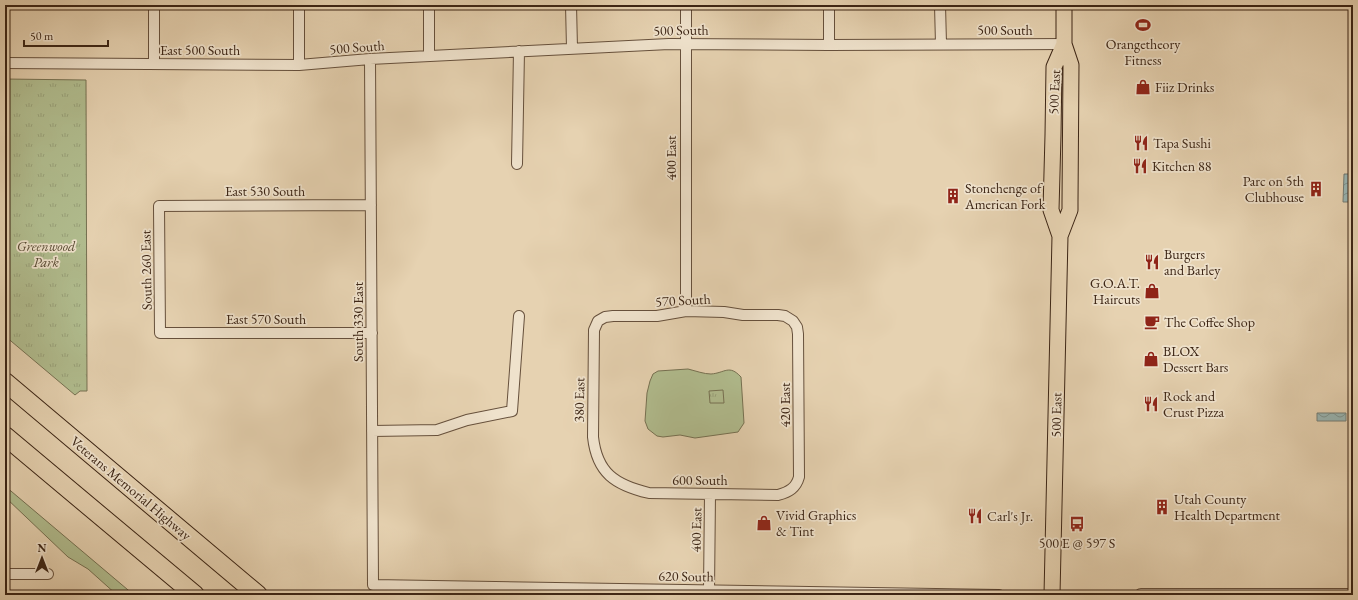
<svg xmlns="http://www.w3.org/2000/svg" width="1358" height="600" font-family="'EB Garamond',serif">
<style>
.grass{fill:#b1bd8f;stroke:#767152}
.park{fill:url(#park-tufts);stroke:#767152}
.water{fill:url(#water-waves);stroke:#747c74}
.lines{fill:none;stroke-linecap:round;stroke-linejoin:round}
.minor-casing{stroke:#66503c;stroke-width:12}
.tertiary-casing{stroke:#66503c;stroke-width:14}
.primary-casing{stroke:#3c2515;stroke-width:17}
.motorway-casing{stroke:#3c2515;stroke-width:20}
.minor{stroke:#efe2cc;stroke-width:10}
.tertiary{stroke:#efe2cc;stroke-width:12}
.primary{stroke:#e6d2b1;stroke-width:15}
.motorway{stroke:#e6d2b1;stroke-width:18}
.labels{text-anchor:middle;dominant-baseline:central;stroke-width:3.5;stroke-linejoin:round;paint-order:stroke}
.street-label{font-size:14px;fill:#3c2515;stroke:#efe2cc}
.poi-label{font-size:14px;fill:#3c2515;stroke:#efe2cc;text-anchor:start}
.park-label{font-size:14px;font-style:italic;fill:#594b34;stroke:#efe2cc}
</style>
<defs>
<pattern id="park-tufts" width="24" height="20" patternUnits="userSpaceOnUse"><rect width="24" height="20" fill="#b1bd8f"/><path d="M3 7l-1-3M5 7V3M7 7l1-3M15 17l-1-3M17 17v-4M19 17l1-3" fill="none" stroke="#99a27a"/></pattern>
<pattern id="water-waves" width="16" height="10" patternUnits="userSpaceOnUse"><rect width="16" height="10" fill="#99b6b4"/><path d="M0 5q4-4 8 0t8 0" fill="none" stroke="#7e9491"/></pattern>
</defs>
<rect width="100%" height="100%" fill="#e6d2b1"/>
<filter id="stains"><feTurbulence type="fractalNoise" baseFrequency=".005" numOctaves="4"/><feColorMatrix values="0 0 0 0 .2 0 0 0 0 .09 0 0 0 0 .02 0 0 0 .5 -.17"/></filter>
<radialGradient id="worn" r=".72"><stop offset=".6" stop-color="#630" stop-opacity="0"/><stop offset="1" stop-color="#630" stop-opacity=".3"/></radialGradient>
<path class="grass" d="M 688,369 C 696,371 704,374 711,374 C 725,373 729,364 741,377 L 744,423 L 738,432 L 695,438 L 680,435 L 663,437 L 657,436 L 648,429 L 645,421 L 647,393 L 650,381 L 653,374 L 658,371 Z
M 5,486 L 134,595 L 117,595 L 88,569 L 68,557 L 5,497 Z"/>
<path class="park" d="M 5,79 L 86,80 L 87,391 L 80,391 L 75,395 L 5,336 Z
M 723,390 L 724,403 L 710,403 L 709,391 Z"/>
<path class="water" d="M 1344,174 L 1353,174 L 1353,202 L 1343,202 Z
M 1317,413 L 1346,413 L 1346,421 L 1317,421 Z"/>
<g class="lines">
<g class="minor-casing">
<path id="minor" d="M 429,5 L 429,56
M 571,5 L 572,48
M 686,5 L 686,311
M 940,5 L 941,44
M 829,45 L 829,5
M 370,59 L 373,585 L 999,595
M 5,63 L 299,65 L 370,59 L 669,44 L 829,45 L 1064,44
M 154,64 L 154,5
M 299,65 L 299,5
M 517,164 L 519,51
M 371,205 L 159,206 L 160,333 L 372,333
M 686,311 L 724,312 L 743,315 L 778,315 L 785,316 L 793,321 L 797,327 L 798,334 L 799,477 C 796,488 789,492 778,495 L 649,493 C 615,485 597,473 593,437 L 594,330 L 598,321 L 605,317 L 613,316 L 657,316 Z
M 372,431 L 437,430 L 467,420 L 512,411 L 519,316
M 710,494 L 709,591 L 712,595
M 5,574 L 48,574"/>
</g>
<g class="tertiary-casing">
<path id="tertiary" d="M 1141,595 L 1353,595"/>
</g>
<g class="primary-casing">
<path id="primary" d="M 1060,236 L 1051,210 L 1053,135 L 1054,67 L 1064,44
M 1052,595 L 1060,236 L 1070,210 L 1070,202 L 1071,65 L 1064,44 L 1064,5"/>
</g>
<g class="motorway-casing">
<path id="motorway" d="M 5,382 L 258,595
M 5,436 L 195,595"/>
</g>
<use href="#minor" class="minor"/>
<use href="#tertiary" class="tertiary"/>
<use href="#primary" class="primary"/>
<use href="#motorway" class="motorway"/>
</g>
<defs>
<g id="stadium-bare" transform="scale(1.2)"><path d="M0-5a6.5 5 0 1 0 0 10a6.5 5 0 1 0 0-10ZM-3.5-1.8h7v3.6h-7Z" fill="#8f2418" stroke="#efe2cc" stroke-width="2.5" paint-order="stroke"/></g>
<g id="shop-bare" transform="scale(1.2)"><path d="M-5-2.5h2.3a2.7 3.5 0 0 1 5.4 0H5L5.5 6h-11ZM-1.5-2.5h3a1.5 2.3 0 0 0-3 0Z" fill="#8f2418" stroke="#efe2cc" stroke-width="2.5" paint-order="stroke"/></g>
<g id="restaurant-bare" transform="scale(1.2)"><path d="M-5-6h1v4h1v-4h1v4h1v-4h1v5L-1.5 .5V6h-2V.5L-5-1ZM5-6V6H3V1.5H1.5Q1.5-4 5-6Z" fill="#8f2418" stroke="#efe2cc" stroke-width="2.5" paint-order="stroke"/></g>
<g id="building-bare" transform="scale(1.2)"><path d="M-4-6H4V6H1V3H-1V6H-4ZM-2.5-4.3h1.7v1.8h-1.7ZM.8-4.3h1.7v1.8H.8ZM-2.5-1h1.7V.8h-1.7ZM.8-1h1.7V.8H.8Z" fill="#8f2418" stroke="#efe2cc" stroke-width="2.5" paint-order="stroke"/></g>
<g id="cafe-bare" transform="scale(1.2)"><path d="M-5.5-4.5H6V0H3Q3 3.5 0 3.5H-2.5Q-5.5 3.5-5.5 0ZM3-3.2v2h1.7v-2ZM-6 4.5H4V6H-6Z" fill="#8f2418" stroke="#efe2cc" stroke-width="2.5" paint-order="stroke"/></g>
<g id="bus-bare" transform="scale(1.2)"><path d="M-5-6H5V4H4V6H2V4H-2V6H-4V4H-5ZM-3.5-4V0h7V-4ZM-3.5 1.2v1.5H-2V1.2ZM2 1.2v1.5H3.5V1.2Z" fill="#8f2418" stroke="#efe2cc" stroke-width="2.5" paint-order="stroke"/></g>
</defs>
<g fill-rule="evenodd">
<use href="#stadium-bare" x="1143" y="25"/>
<use href="#shop-bare" x="1143" y="87"/>
<use href="#restaurant-bare" x="1141" y="143"/>
<use href="#restaurant-bare" x="1140" y="166"/>
<use href="#building-bare" x="1316" y="189"/>
<use href="#building-bare" x="953" y="196"/>
<use href="#restaurant-bare" x="1152" y="262"/>
<use href="#shop-bare" x="1152" y="291"/>
<use href="#cafe-bare" x="1152" y="322"/>
<use href="#shop-bare" x="1151" y="359"/>
<use href="#restaurant-bare" x="1151" y="404"/>
<use href="#building-bare" x="1162" y="507"/>
<use href="#restaurant-bare" x="975" y="516"/>
<use href="#shop-bare" x="764" y="523"/>
<use href="#bus-bare" x="1077" y="524"/>
</g>
<g class="labels">
<g class="street-label">
<text transform="translate(681 30) rotate(-1)">500 South</text>
<text x="1005" y="30">500 South</text>
<text transform="translate(357 47) rotate(-4)">500 South</text>
<text x="200" y="50">East 500 South</text>
<text transform="translate(1054 92) rotate(-87)">500 East</text>
<text transform="translate(671 158) rotate(-90)">400 East</text>
<text x="265" y="191">East 530 South</text>
<text transform="translate(146 270) rotate(-91)">South 260 East</text>
<text transform="translate(683 300) rotate(-3)">570 South</text>
<text x="266" y="319">East 570 South</text>
<text transform="translate(358 322) rotate(-90)">South 330 East</text>
<text transform="translate(579 400) rotate(-89)">380 East</text>
<text transform="translate(785 405) rotate(-90)">420 East</text>
<text transform="translate(1056 415) rotate(-89)">500 East</text>
<text x="700" y="480">600 South</text>
<text transform="translate(131 488) rotate(40)">Veterans Memorial Highway</text>
<text transform="translate(696 530) rotate(-89)">400 East</text>
<text transform="translate(686 576) rotate(1)">620 South</text>
</g>
<g class="poi-label">
<text x="1143" y="44" text-anchor="middle">Orangetheory<tspan x="1143" dy="16">Fitness</tspan></text>
<text x="1155" y="87">Fiiz Drinks</text>
<text x="1153" y="143">Tapa Sushi</text>
<text x="1152" y="166">Kitchen 88</text>
<text x="1304" y="181" text-anchor="end">Parc on 5th<tspan x="1304" dy="16">Clubhouse</tspan></text>
<text x="965" y="188">Stonehenge of<tspan x="965" dy="16">American Fork</tspan></text>
<text x="1164" y="254">Burgers<tspan x="1164" dy="16">and Barley</tspan></text>
<text x="1140" y="283" text-anchor="end">G.O.A.T.<tspan x="1140" dy="16">Haircuts</tspan></text>
<text x="1164" y="322">The Coffee Shop</text>
<text x="1163" y="351">BLOX<tspan x="1163" dy="16">Dessert Bars</tspan></text>
<text x="1163" y="396">Rock and<tspan x="1163" dy="16">Crust Pizza</tspan></text>
<text x="1174" y="499">Utah County<tspan x="1174" dy="16">Health Department</tspan></text>
<text x="776" y="515">Vivid Graphics<tspan x="776" dy="16">&amp; Tint</tspan></text>
<text x="987" y="516">Carl's Jr.</text>
<text x="1077" y="543" text-anchor="middle">500 E @ 597 S</text>
</g>
<g class="park-label">
<text x="46" y="246">Greenwood<tspan x="46" dy="16">Park</tspan></text>
</g>
</g>
<rect width="1358" height="600" fill="none" stroke="#e6d2b1" stroke-width="20"/>
<rect x="6" y="6" width="1346" height="588" fill="none" stroke="#3c2515" stroke-width="2"/>
<rect x="10" y="10" width="1338" height="580" fill="none" stroke="#3c2515"/>
<g transform="translate(42 558)" stroke="#efe2cc" stroke-width="3" paint-order="stroke">
<path d="M0-3L7 15L0 10L-7 15Z" fill="#3c2515"/>
<text y="-6" font-size="11" font-weight="bold" text-anchor="middle" fill="#3c2515">N</text>
</g>
<path d="M24 40v6h84v-6" fill="none" stroke="#3c2515" stroke-width="2"/>
<text x="30" y="40" font-size="12" fill="#3c2515" stroke="#efe2cc" stroke-width="3" paint-order="stroke">50 m</text>
<rect width="100%" height="100%" filter="url(#stains)"/>
<rect width="100%" height="100%" fill="url(#worn)"/>
</svg>
